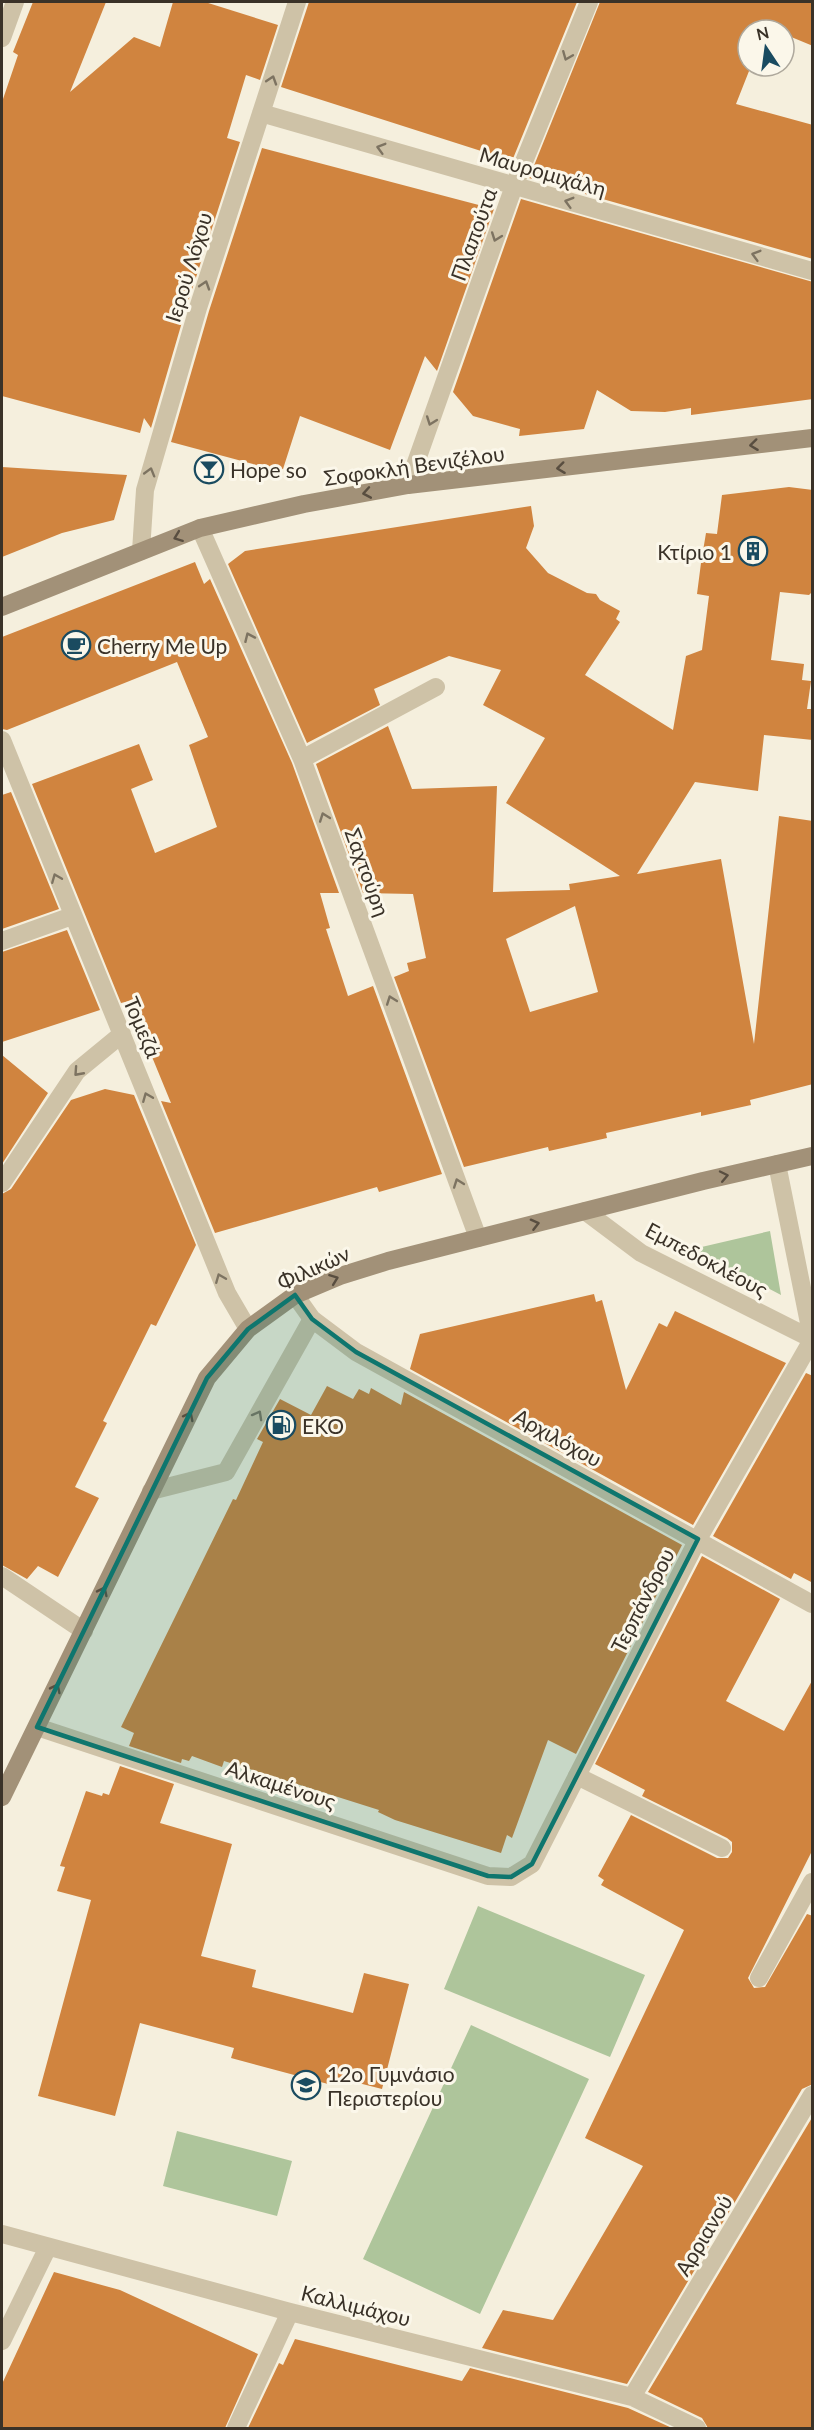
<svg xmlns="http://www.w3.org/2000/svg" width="814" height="2430" font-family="Lato,sans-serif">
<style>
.green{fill:#aec59b}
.building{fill:#d0843f;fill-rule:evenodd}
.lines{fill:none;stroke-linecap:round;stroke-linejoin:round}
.lane{stroke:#cec2a7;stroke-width:18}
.street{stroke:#cec2a7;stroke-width:18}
.secondary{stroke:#a29178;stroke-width:18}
.oneway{stroke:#7d7361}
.oneway2{stroke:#594e40}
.marked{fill:#0f766e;fill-opacity:0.2;stroke:#0f766e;stroke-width:4.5;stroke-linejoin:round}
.labels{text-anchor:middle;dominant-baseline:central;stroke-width:6;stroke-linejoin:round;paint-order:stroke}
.street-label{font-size:21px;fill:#3a3228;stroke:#fbf7ea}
.poi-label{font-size:21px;fill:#3a3228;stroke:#fbf7ea;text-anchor:start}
</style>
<rect width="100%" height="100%" fill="#f5efdd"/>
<path class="green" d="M 770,1231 L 781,1295 L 693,1249 Z
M 478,1906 L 645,1975 L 610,2057 L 444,1989 Z
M 471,2025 L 589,2079 L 480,2314 L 363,2259 Z
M 177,2131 L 292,2161 L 277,2216 L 163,2186 Z"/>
<path class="building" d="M 33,2 L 106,2 L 70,92 L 134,37 L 160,47 L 173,2 L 205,2 L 278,25 L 260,80 L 246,75 L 227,138 L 240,142 L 187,305 L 151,428 L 144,418 L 140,433 L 2,396 L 2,102 L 18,55 L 13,52 Z
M 309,2 L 577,2 L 512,161 L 281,87 Z
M 600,2 L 813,2 L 813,46 L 784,34 L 784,30 L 766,27 L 764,30 L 748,30 L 748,66 L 751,66 L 736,104 L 813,125 L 813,259 L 529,178 Z
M 262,148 L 494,209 L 437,371 L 425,356 L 390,450 L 300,416 L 283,469 L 252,474 L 253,464 L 171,442 L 209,311 Z
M 521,199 L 813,282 L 813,399 L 691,415 L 691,408 L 665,412 L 631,411 L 597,390 L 584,429 L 519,436 L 520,429 L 473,416 L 453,392 Z
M 2,467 L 127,475 L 114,520 L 62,533 L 2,557 Z
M 789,487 L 813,490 L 813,591 L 809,595 L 780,592 L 771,660 L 804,664 L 802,680 L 811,681 L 807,709 L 813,709 L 813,740 L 764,735 L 758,791 L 695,782 L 637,874 L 721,859 L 754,1044 L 779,816 L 813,821 L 813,1084 L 750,1100 L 751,1105 L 701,1116 L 701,1112 L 606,1133 L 607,1138 L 549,1151 L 548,1147 L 464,1167 L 394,977 L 409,971 L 407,963 L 426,958 L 413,894 L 363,893 L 316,764 L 388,726 L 412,789 L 497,786 L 493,892 L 570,890 L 569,884 L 620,876 L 506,803 L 545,738 L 483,705 L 501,670 L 449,656 L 374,689 L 380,705 L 307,743 L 228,564 L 245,551 L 531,506 L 534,526 L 526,548 L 548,573 L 587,593 L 596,594 L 600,600 L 620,611 L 616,619 L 620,622 L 585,675 L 673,730 L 686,656 L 702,650 L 709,596 L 697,594 L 701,563 L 706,533 L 717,534 L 722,495 ZM 575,906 L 598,992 L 530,1012 L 506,939 Z
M 195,562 L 204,584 L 210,579 L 292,763 L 339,893 L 320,893 L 330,928 L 326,929 L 348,996 L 373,986 L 442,1174 L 379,1192 L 377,1187 L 215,1233 L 161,1101 L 171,1103 L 129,1001 L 121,1003 L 32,784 L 139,744 L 153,780 L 131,789 L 155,853 L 217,827 L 189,745 L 208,737 L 177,662 L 7,730 L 2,729 L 2,637 Z
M 11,792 L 59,909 L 2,929 L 2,795 Z
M 67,930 L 100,1010 L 2,1042 L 2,952 Z
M 2,1055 L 48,1093 L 2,1164 Z
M 105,1089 L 134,1095 L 196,1245 L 156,1326 L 151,1324 L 103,1421 L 107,1423 L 75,1487 L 99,1498 L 58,1577 L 38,1566 L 27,1579 L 2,1565 L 2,1194 L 11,1189 L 71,1100 Z
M 594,1294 L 596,1302 L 602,1300 L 626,1390 L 659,1323 L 667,1327 L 675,1311 L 786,1363 L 693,1525 L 410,1369 L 420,1334 Z
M 806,1373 L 813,1376 L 813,1583 L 794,1573 L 791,1579 L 713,1536 Z
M 327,1386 L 353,1399 L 359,1389 L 369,1394 L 371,1388 L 401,1405 L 404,1392 L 682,1545 L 576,1754 L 548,1740 L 512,1838 L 507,1835 L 501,1853 L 395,1820 L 378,1812 L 379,1810 L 224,1761 L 222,1767 L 192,1756 L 189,1761 L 182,1759 L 181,1763 L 129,1746 L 134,1733 L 121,1727 L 233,1499 L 236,1500 L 263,1442 L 257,1439 L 280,1399 L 311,1415 Z
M 702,1556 L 780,1599 L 726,1701 L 784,1731 L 813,1679 L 813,1849 L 748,1978 L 754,1988 L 765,1987 L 807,1914 L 813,1916 L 813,2084 L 802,2089 L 627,2384 L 482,2348 L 503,2310 L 553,2320 L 643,2166 L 585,2138 L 684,1930 L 601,1885 L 604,1880 L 598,1876 L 631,1815 L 717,1858 L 728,1858 L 732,1852 L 732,1842 L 727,1838 L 642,1796 L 645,1790 L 595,1764 Z
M 120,1766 L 174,1784 L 160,1823 L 232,1844 L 201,1956 L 256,1970 L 252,1987 L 353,2013 L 364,1973 L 409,1984 L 382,2089 L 331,2076 L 328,2084 L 231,2058 L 234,2048 L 140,2023 L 115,2116 L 38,2096 L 91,1900 L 57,1891 L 65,1867 L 60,1866 L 86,1791 L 102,1796 L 103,1793 L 109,1795 Z
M 813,2116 L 813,2428 L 708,2428 L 702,2418 L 648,2392 Z
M 54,2272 L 120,2290 L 258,2354 L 225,2428 L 2,2428 L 2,2384 Z
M 295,2339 L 462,2381 L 470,2368 L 628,2408 L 672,2428 L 248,2428 L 279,2363 L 283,2365 Z"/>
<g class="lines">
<path class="lane" d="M 151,1491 L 226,1472 L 312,1319
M 577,1776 L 722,1848
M 759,1978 L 812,1882"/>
<path class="street" d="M 2,38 L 15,2
M 261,113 L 812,271
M 408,485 L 514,186 L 589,2
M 200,528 L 302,759 L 478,1238
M 141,551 L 145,490 L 198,308 L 297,2
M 2,740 L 227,1293 L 248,1329
M 302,759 L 436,687
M 2,941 L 72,916
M 777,1164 L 812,1338
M 2,1183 L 77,1071 L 122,1034
M 585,1211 L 641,1253 L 812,1339
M 295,1295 L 312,1319 L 356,1352 L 812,1604
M 2,1576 L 84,1631
M 37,1727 L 488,1876 L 511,1877 L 532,1864 L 698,1539 L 812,1340
M 2,2234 L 290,2312 L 632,2397 L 697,2428
M 2,2341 L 48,2247
M 632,2397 L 812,2095
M 236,2428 L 290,2312"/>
<path class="secondary" d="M 2,607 L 200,528 L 304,504 L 408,485 L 812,438
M 2,1797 L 207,1378 L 248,1329 L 295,1295 L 340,1276 L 388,1261 L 703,1181 L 812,1156"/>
</g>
<defs><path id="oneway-chevron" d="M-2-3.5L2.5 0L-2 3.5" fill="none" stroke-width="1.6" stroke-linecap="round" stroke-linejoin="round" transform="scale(1.5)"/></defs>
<g class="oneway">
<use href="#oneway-chevron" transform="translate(567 56) rotate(112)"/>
<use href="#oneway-chevron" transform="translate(272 80) rotate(-72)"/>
<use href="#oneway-chevron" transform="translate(381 148) rotate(-164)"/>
<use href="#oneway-chevron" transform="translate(569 202) rotate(-164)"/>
<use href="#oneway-chevron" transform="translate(496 237) rotate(110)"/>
<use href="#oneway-chevron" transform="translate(756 255) rotate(-164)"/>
<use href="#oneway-chevron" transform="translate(205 285) rotate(-72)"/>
<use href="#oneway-chevron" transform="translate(431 421) rotate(110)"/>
<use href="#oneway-chevron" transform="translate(150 472) rotate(-74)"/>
<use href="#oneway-chevron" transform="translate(249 637) rotate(-114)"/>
<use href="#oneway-chevron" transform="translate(324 817) rotate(-110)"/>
<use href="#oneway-chevron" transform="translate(56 878) rotate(-112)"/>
<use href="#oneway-chevron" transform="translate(391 1000) rotate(-110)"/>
<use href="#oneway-chevron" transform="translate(78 1072) rotate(132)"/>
<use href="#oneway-chevron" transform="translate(147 1097) rotate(-112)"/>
<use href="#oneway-chevron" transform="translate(458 1183) rotate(-110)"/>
<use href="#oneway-chevron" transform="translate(220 1278) rotate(-112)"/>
<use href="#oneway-chevron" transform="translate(258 1415) rotate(-61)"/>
</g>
<g class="oneway2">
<use href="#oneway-chevron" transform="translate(754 445) rotate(173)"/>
<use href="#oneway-chevron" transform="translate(561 468) rotate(173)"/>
<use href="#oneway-chevron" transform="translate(367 493) rotate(170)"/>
<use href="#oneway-chevron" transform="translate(178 537) rotate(159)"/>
<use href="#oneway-chevron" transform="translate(724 1176) rotate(-12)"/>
<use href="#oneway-chevron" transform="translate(535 1224) rotate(-14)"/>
<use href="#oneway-chevron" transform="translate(334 1279) rotate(-21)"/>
<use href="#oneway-chevron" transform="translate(189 1416) rotate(-63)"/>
<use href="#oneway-chevron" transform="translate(103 1591) rotate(-64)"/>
<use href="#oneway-chevron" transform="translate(56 1688) rotate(-64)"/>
</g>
<path class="marked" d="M 295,1295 L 312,1319 L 356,1352 L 698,1539 L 532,1864 L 511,1877 L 488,1876 L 37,1727 L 207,1378 L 248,1329 Z"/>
<defs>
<g id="bar-ring" transform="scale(1.5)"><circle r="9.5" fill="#fbf7ea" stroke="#1a4b60" stroke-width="1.5"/><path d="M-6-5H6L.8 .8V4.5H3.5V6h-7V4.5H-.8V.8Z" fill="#1a4b60"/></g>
<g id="building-ring" transform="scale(1.5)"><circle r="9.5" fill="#fbf7ea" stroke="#1a4b60" stroke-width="1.5"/><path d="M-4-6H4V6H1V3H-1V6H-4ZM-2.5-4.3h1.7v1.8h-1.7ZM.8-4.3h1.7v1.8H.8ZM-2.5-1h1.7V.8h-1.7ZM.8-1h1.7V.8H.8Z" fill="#1a4b60"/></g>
<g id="cafe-ring" transform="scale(1.5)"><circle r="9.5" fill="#fbf7ea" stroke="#1a4b60" stroke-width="1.5"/><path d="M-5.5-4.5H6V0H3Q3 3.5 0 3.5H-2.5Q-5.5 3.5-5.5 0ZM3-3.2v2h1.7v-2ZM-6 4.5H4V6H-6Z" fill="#1a4b60"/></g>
<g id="fuel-ring" transform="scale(1.5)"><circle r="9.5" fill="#fbf7ea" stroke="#1a4b60" stroke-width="1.5"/><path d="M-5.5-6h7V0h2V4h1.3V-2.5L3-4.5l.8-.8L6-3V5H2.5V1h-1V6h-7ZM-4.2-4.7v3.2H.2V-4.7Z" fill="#1a4b60"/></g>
<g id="school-ring" transform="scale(1.5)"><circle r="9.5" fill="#fbf7ea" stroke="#1a4b60" stroke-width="1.5"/><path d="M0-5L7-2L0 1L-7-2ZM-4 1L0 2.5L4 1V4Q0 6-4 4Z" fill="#1a4b60"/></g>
</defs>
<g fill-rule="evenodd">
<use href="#bar-ring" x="209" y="469"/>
<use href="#building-ring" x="753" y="551"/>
<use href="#cafe-ring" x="76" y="645"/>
<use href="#fuel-ring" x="281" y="1425"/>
<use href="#school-ring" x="306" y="2085"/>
</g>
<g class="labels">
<g class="street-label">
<text transform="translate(543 171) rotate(16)">Μαυρομιχάλη</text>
<text transform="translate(473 234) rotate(-70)">Πλαπούτα</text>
<text transform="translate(188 267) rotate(-73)">Ιερού Λόχου</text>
<text transform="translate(414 465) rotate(-8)">Σοφοκλή Βενιζέλου</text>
<text transform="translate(368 872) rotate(70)">Σαχτούρη</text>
<text transform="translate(143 1027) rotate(67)">Τομεζά</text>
<text transform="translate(707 1259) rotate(28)">Εμπεδοκλέους</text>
<text transform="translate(313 1267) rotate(-24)">Φιλικών</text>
<text transform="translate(558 1437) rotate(29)">Αρχιλόχου</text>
<text transform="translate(642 1600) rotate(-63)">Τερπάνδρου</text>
<text transform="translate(281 1784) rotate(18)">Αλκαμένους</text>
<text transform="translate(703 2235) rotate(-59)">Αρριανού</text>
<text transform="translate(356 2305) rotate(14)">Καλλιμάχου</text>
</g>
<g class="poi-label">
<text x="230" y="469">Hope so</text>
<text x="732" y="551" text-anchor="end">Κτίριο 1</text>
<text x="97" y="645">Cherry Me Up</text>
<text x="302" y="1425">EKO</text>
<text x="327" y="2073">12ο Γυμνάσιο<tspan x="327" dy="24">Περιστερίου</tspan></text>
</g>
</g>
<rect width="814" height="2430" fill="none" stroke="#3a3228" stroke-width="6"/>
<g transform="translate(766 48) rotate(347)"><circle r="28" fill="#fbf7ea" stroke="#aea89c" stroke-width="1.5"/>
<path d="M0-4.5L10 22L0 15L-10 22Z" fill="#1a4b60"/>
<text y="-9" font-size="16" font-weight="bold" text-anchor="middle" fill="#3a3228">N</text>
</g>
</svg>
